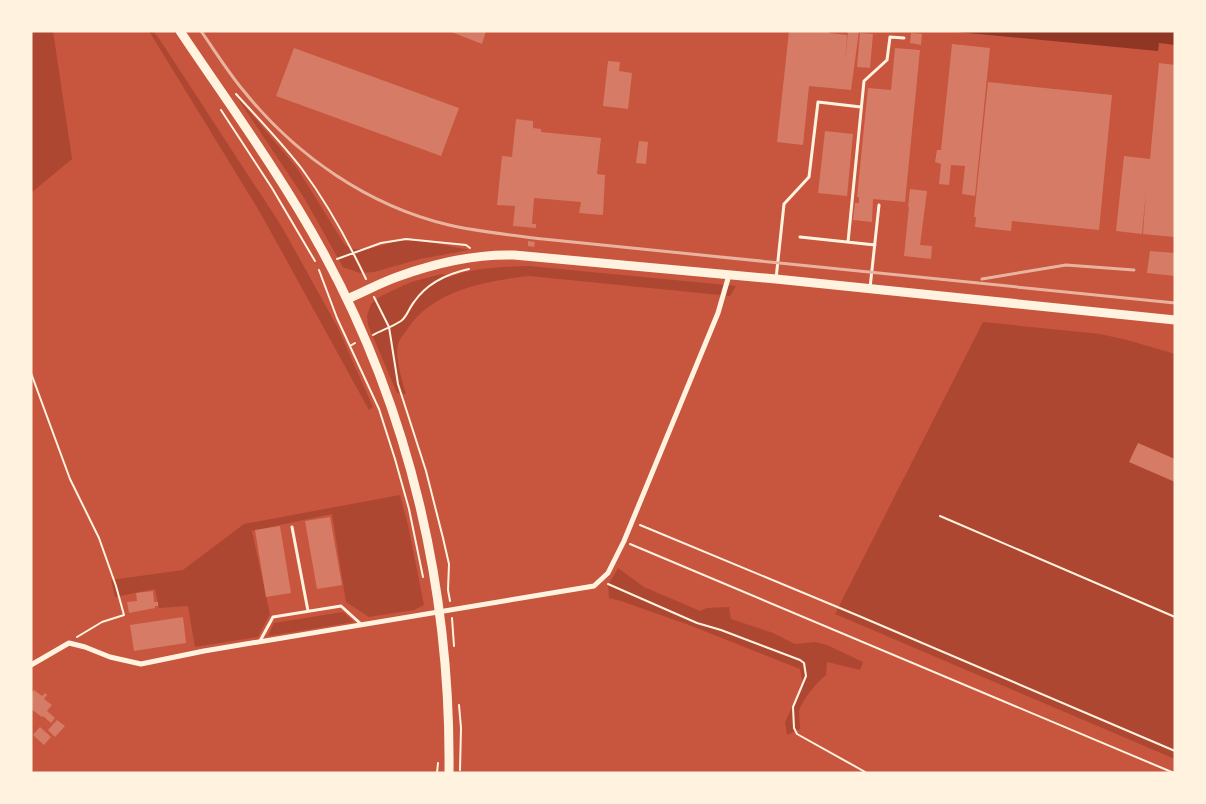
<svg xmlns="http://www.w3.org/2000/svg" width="1206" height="804" font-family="'IBM Plex Serif',serif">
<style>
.green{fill:#ae4732}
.water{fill:#8f3625}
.building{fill:#d67c66}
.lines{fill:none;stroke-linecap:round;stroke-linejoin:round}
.path{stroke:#fff3e0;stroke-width:2}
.service{stroke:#fff3e0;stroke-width:3}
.minor{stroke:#fff3e0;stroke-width:5}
.tertiary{stroke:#fff3e0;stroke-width:9}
.rail{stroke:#e9b49f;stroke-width:3}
</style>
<rect width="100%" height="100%" fill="#c8553d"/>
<path class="green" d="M 31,31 L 53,31 L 72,159 L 31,193 Z
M 149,31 L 153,31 L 160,40 L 282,227 L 338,328 L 373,407 L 369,410 L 261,214 Z
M 237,97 L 297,168 L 345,245 L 352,249 L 368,249 L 401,240 L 424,241 L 469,250 L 420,259 L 374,272 L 360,273 L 343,267 L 303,196 Z
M 529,266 L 736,286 L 730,296 L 529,276 C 486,281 434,290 408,328 C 405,333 399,339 398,344 C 395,358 402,381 406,394 L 397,393 L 368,325 L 367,316 L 371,304 L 381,296 L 411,282 L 442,274 L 449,277 C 477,267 499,267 529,266 Z
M 983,322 L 1100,334 L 1127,340 L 1175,354 L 1175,759 L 835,614 Z
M 400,495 L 408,525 L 424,605 L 414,610 L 369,617 L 346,602 L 332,514 L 252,531 L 270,614 L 258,637 L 195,647 L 188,606 L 159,608 L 155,589 L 115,597 L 111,580 L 183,570 L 244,524 Z
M 618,568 L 644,587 L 700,611 L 707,608 L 729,607 L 731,619 L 773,633 L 795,644 L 815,642 L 827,645 L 863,662 L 860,670 L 827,662 L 826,675 C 817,682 801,701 799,712 C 799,718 800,724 800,729 L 787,735 L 785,722 L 803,684 L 800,669 L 689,625 L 621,601 L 609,598 L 608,585 Z
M 343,612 L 354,622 L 268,636 L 274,623 Z"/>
<path class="water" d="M 947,31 L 1175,31 L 1175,45 L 1159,43 L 1158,51 Z"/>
<path class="building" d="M 449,31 L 486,31 L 482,44 Z
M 789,31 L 829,31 L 829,33 L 847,35 L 845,63 L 848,31 L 859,31 L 851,90 L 809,86 L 803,145 L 777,142 Z
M 860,33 L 873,34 L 870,68 L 857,67 Z
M 911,33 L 922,34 L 921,45 L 910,43 Z
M 952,44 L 990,48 L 975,196 L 962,194 L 965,166 L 951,165 L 949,185 L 939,184 L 941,164 L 935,162 L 937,150 L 941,150 Z
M 294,48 L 459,108 L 441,156 L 276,96 Z
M 895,48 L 920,50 L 905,202 L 873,199 L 872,222 L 853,220 L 855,203 L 859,203 L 859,197 L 857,197 L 868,88 L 891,90 Z
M 608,61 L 620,62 L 619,71 L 632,73 L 628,109 L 603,106 Z
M 1159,63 L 1175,65 L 1175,237 L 1143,234 L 1146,190 L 1142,234 L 1116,231 L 1124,156 L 1150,159 Z
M 988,82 L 1112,95 L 1099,230 L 1012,221 L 1011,231 L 975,227 L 976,217 L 974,217 Z
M 516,119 L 533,121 L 533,128 L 541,129 L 541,132 L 601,138 L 597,174 L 605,175 L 603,215 L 579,213 L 581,202 L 534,198 L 532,224 L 536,224 L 536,228 L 513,226 L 515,206 L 497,205 L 502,156 L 512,157 Z
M 825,131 L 853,134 L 847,196 L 818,193 Z
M 639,141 L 648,142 L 646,164 L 636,163 Z
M 910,189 L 927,191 L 920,245 L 932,246 L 931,259 L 904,256 L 909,207 L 908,207 Z
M 528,241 L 535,242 L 534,247 L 528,246 Z
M 1150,251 L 1175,253 L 1175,276 L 1147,273 Z
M 1138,443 L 1175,459 L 1175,482 L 1129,462 Z
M 330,517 L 342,585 L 317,589 L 305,521 Z
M 280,526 L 291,593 L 266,597 L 255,530 Z
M 153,591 L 154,602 L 158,602 L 158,606 L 155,606 L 155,608 L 129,613 L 127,602 L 137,601 L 136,593 Z
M 183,617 L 186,643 L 134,651 L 130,625 Z
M 34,690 L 42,696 L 45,693 L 47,695 L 44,699 L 52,705 L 47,711 L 55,718 L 51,723 L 43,716 L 42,717 L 31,709 L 31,693 Z
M 57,720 L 65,726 L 55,737 L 48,730 Z
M 40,727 L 51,737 L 44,745 L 33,735 Z"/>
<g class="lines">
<path class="path" d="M 236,94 C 258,118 282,143 302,169 C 327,203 348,241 366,279
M 221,110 L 272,188 L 315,261
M 337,259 L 381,243 L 406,239 L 466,245 L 470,248
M 319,270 L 337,318 L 379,409 L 395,459 L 409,509 L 423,577
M 374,297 L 389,327 L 398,384 L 426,471 L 443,538 L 449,564 L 448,590 L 450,601
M 373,335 C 382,330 392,327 401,321 C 407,317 409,308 414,302 C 427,283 446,274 469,269
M 350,346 L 355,343
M 31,373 L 70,479 L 99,538 L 116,586 L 124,615 L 102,622 L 77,637
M 940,516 L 1175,617
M 640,525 L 859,616 L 1175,751
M 630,544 L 1174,773
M 608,584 L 697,623 L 721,630 L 800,660 L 804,663 L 806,676 L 793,707 L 794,728 L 797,734 L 867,773
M 452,618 L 454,646
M 459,705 L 461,728 L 460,770
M 437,773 L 438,763"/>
<path class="service" d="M 800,237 L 875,245
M 848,242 L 864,81 L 887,60 L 890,37 L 904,38
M 776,279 L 784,204 L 809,177 L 818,102 L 861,107
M 870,288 L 879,205
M 292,527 L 308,611
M 260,641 L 273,617 L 341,606 L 361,624"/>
<path class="minor" d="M 31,665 L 69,643 L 85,647 L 110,657 L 141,664 L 204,651 L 594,586 L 608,573 L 624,541 L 718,313 L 729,275"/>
<path class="tertiary" d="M 180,31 C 229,104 281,175 323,252 C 410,412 451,590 449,773
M 347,299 C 364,292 380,283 397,277 C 435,263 474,254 514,255 L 776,279 L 1175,320"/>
<path class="rail" d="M 201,31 C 215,51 228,72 243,90 C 295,155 368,206 449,225 C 480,232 511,235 543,239 L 1175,303
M 982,279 L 1066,265 L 1134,270"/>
</g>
<rect width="1206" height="804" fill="none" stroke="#fff3e0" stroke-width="65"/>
</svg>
